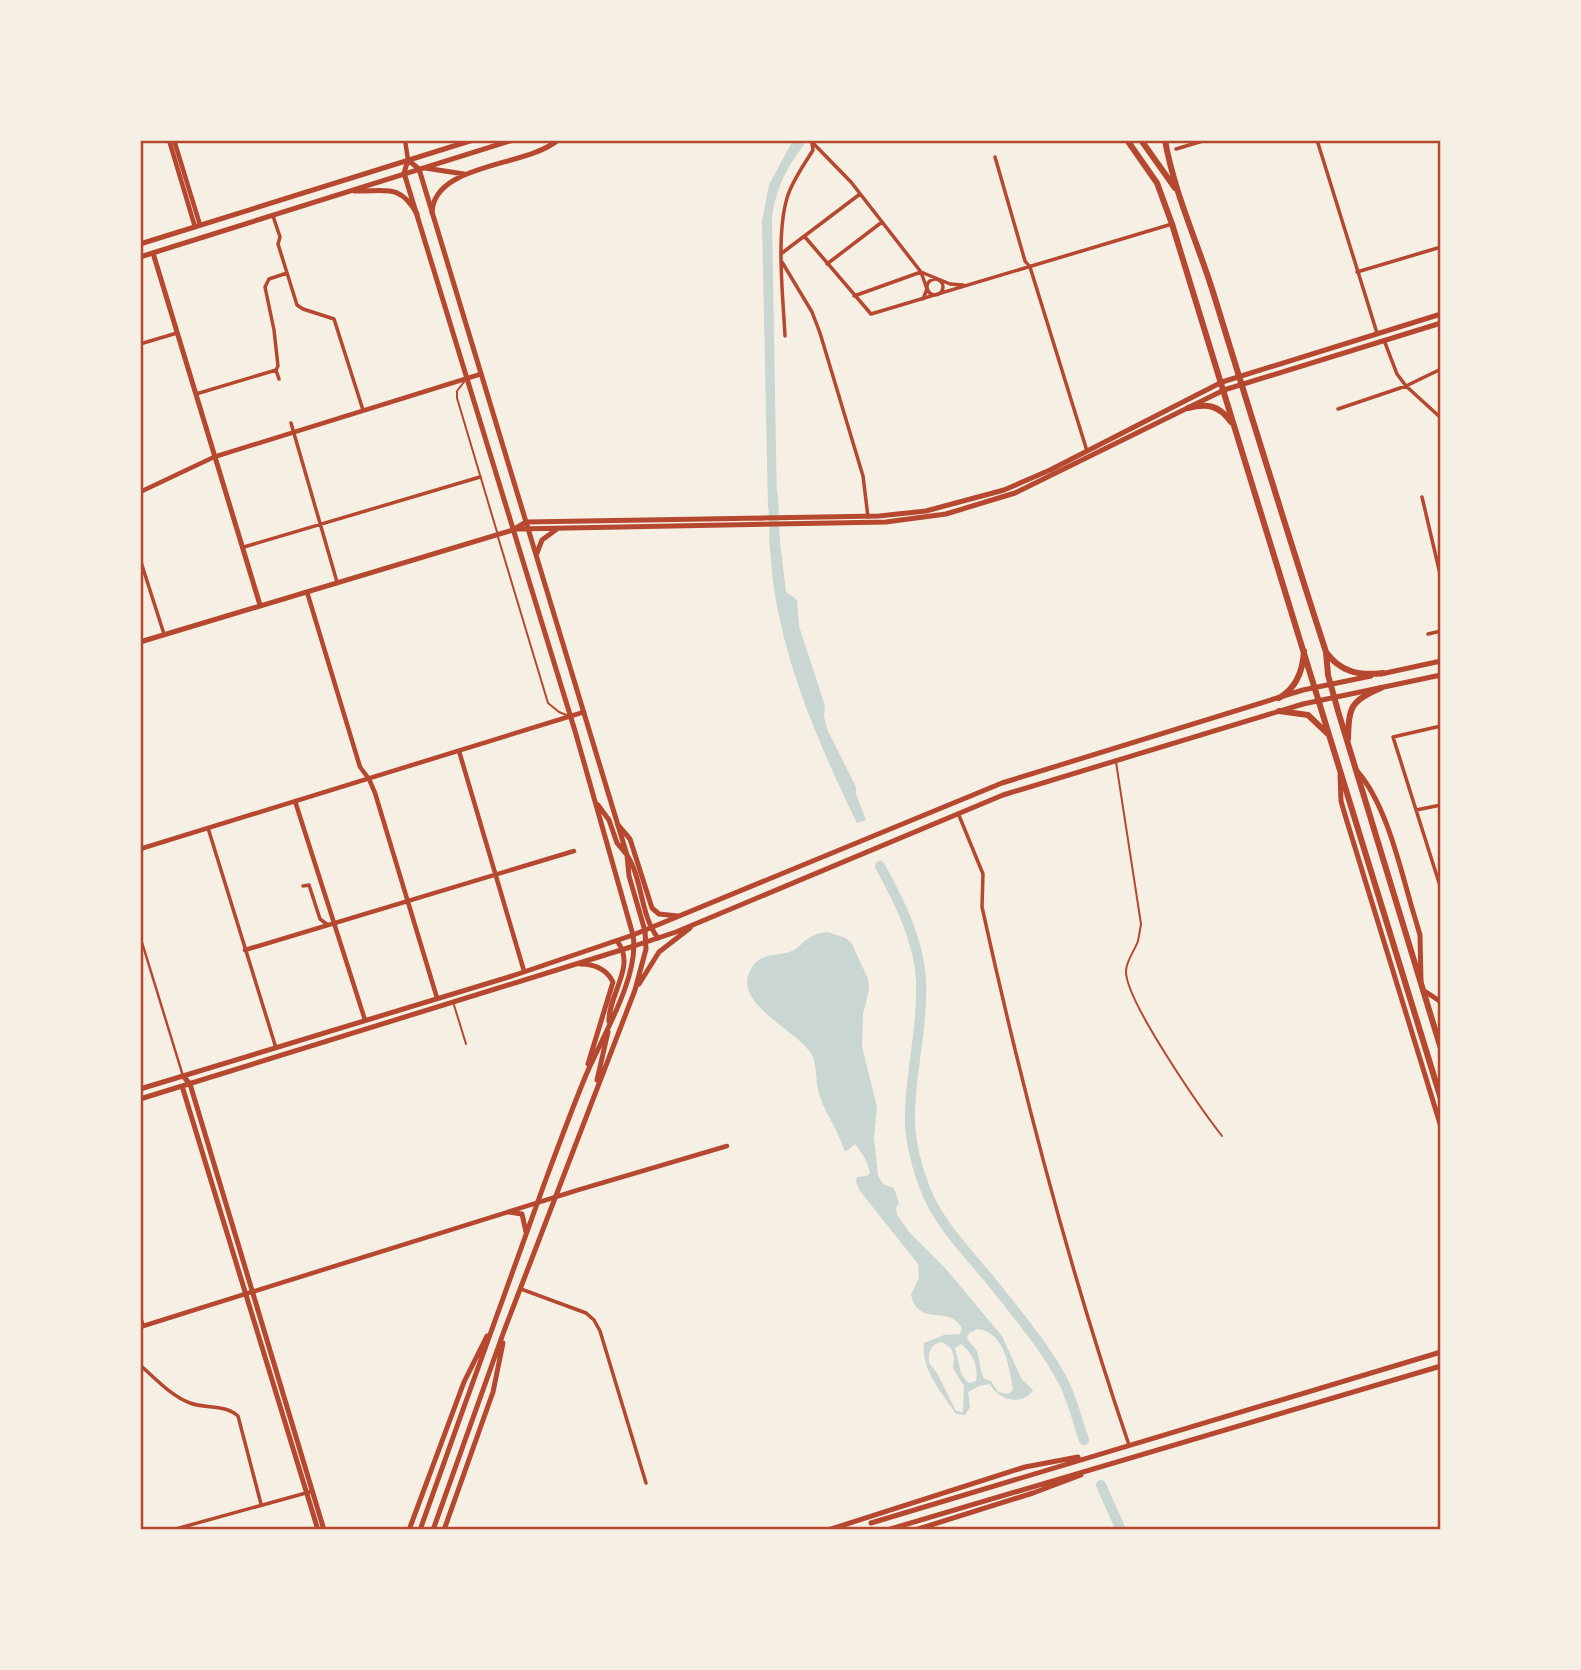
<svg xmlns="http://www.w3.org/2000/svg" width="1581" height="1670" font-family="'Titillium Web',sans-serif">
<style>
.water{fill:#c9d6d2;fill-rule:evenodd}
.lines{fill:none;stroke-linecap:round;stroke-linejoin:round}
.river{stroke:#c9d6d2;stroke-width:10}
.service{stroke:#b5482f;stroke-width:2}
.pedestrian{stroke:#b5482f;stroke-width:2.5}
.minor{stroke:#b5482f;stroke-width:3.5}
.tertiary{stroke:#b5482f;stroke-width:4.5}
.secondary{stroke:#b5482f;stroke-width:5}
.primary{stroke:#b5482f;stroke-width:5}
.trunk{stroke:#b5482f;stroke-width:6}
.neatline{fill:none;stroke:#b5482f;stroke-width:2.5}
</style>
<rect width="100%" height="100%" fill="#f6efe4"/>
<path class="water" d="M 793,140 L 797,140 L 804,145 C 786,168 774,192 772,221 L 777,508 L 768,508 L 762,221 L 769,185 Z
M 779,534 L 786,592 L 797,600 L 799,626 L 825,706 L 824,716 L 827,729 L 856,787 L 856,794 L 866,820 L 857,823 C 825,757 794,688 779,616 C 773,589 771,562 769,535 Z
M 827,932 L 846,938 L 852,944 L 868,979 L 869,990 L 863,1014 L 862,1046 L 877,1107 L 874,1137 L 878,1176 L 883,1184 L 894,1188 L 899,1203 L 896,1208 L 897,1215 L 910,1233 L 945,1268 L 1002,1336 L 1021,1378 L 1033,1390 C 1023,1406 998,1401 990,1384 L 979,1386 L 968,1392 L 970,1407 L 965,1415 L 956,1414 C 942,1393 921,1370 924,1343 L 944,1335 L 960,1334 L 962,1328 C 948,1304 919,1328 911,1295 L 919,1278 L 918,1264 L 860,1191 L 856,1182 L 857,1177 L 867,1176 L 870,1173 C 868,1162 862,1153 855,1144 L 847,1151 L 844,1150 C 838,1130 827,1116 820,1097 C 815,1084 818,1068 812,1055 C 798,1030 733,1005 750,971 C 753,964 759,959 765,957 C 772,954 779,955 786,953 C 804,949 801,935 827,932 ZM 978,1329 C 1006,1333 1009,1368 1013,1390 L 1008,1394 L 998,1392 L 991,1381 L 984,1379 C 980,1370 980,1363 978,1354 C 976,1347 970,1344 967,1338 L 969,1333 ZM 942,1342 L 951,1348 L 954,1357 L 953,1368 L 964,1386 L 963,1412 L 956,1411 L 937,1373 L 929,1363 C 928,1352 930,1344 942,1342 ZM 961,1344 C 972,1352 979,1367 976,1381 L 971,1383 L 967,1382 L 961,1373 L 955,1348 Z"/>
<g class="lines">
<path class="river" d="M 773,495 L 775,549
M 880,866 C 899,901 919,940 921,980 C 923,1025 911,1069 910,1113 C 909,1136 916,1164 924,1186 C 937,1222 967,1252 991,1281 C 1015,1312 1048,1350 1065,1385 C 1073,1403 1078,1422 1084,1440
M 1101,1485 L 1121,1530"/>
<path class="service" d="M 464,382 L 457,391 L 457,398 L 497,532
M 498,537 L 548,703 L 559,712 L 569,716
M 1116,762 L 1141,924 C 1140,930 1139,936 1138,941 C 1135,950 1126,961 1126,971 C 1125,1000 1201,1109 1222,1136
M 454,1005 L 466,1044"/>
<path class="pedestrian" d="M 140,936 L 183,1076"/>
<path class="minor" d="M 810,140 L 851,182 L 921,272 L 927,289 L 923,299
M 1317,140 L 1377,333
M 1176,149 L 1206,140
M 995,157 L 1025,261 L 1030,267 L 1087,451
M 273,216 L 280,237 L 278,244 L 297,305 L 303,309 L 334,319 L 363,410
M 805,237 L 871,314 L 1172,224
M 782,253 L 860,194
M 782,262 L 812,312 L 820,333 L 863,476 L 868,517
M 827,264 L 882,222
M 1357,272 L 1441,247
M927 287a8 8 0 1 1 16 0a8 8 0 1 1-16 0Z
M 854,296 L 921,272 L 950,284 L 963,285
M 785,336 C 783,296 776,236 787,198 C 792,181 804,165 813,150 L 812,143
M 1384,340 L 1397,374 L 1406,386 L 1441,418
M 140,344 L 177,333
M 276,370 L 279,379
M 196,394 L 276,370 L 278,366 L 274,330 L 265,287 L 269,279 L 287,273
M 1338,409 L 1406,386 L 1441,369
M 291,423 L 337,582
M 1422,497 L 1441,578
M 244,547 L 480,477
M 140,559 L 164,634
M 1428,634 L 1441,631
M 1441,726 L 1393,737 L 1441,889
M 1416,810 L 1441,805
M 958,813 L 983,874 L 982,907 C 1022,1089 1069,1269 1129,1445
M 208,828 L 276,1048
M 303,886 L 309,885 L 320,919 L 328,925
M 521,1289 L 586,1313 L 594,1320 L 600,1331 L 646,1483
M 140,1315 L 143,1325
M 140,1365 C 155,1378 171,1396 190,1403 C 206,1409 225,1404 238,1416 L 261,1504
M 172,1530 L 313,1491"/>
<path class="tertiary" d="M 169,140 L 195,227
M 174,140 L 200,225
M 405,140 L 408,160
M 140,492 L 214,457 L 481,374
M 307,592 L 360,767 L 369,779 L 375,793 L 437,998
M 459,751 L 524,971
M 295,801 L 365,1020
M 140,849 L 584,712
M 245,950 L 574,851
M 140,1327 L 578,1190 L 727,1146"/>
<path class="secondary" d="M 153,253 L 260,605
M 516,529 L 886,522 L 946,514 L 1015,493 L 1224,390 L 1441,323
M 537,553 L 542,540 L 557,529
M 140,642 L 513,530 L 526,522 L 879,516 L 926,511 L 1004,490 L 1050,470 L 1222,382 L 1441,314
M 598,805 L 609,820 L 617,843 L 627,855 L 629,876 L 645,931
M 1423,990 L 1441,1002
M 183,1076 L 190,1084 L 324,1530
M 182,1086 L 318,1530
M 140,1089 L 512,976 L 633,935 L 575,731 L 404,173 L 408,160 L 419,169 L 627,855 C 643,880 640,915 658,938
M 140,1099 L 634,946"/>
<path class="primary" d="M 425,168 L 464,174
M 354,191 C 383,192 400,182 417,214
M 432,213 C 433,163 527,167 558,140
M 140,244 L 473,140
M 140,257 L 513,140
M 1381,674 L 1441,661
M 1357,771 C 1388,806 1401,873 1415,918 L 1420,935 L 1421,981
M 1340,775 L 1341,801 L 1345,815 L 1441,1127
M 618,825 L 630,839 L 652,908 L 659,914 L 678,916
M 634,946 L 676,932 L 1003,795 L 1303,704 L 1441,675
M 580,964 C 594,964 606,968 613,982 L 588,1064
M 639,984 L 659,952 L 690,928
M 609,1022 C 608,994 637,966 617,941
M 597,1080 L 608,1032
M 509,1212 L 522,1214 L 526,1232
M 871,1523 L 1441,1352
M 409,1530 L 464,1382 L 487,1336
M 420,1530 C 462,1413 503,1296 546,1179 C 559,1144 572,1109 586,1075 C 602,1037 640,976 633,935 L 1002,783 L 1303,690 L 1371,676
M 433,1530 L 504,1331 L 635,990 L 646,949 L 645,931
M 444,1530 L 493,1392 L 503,1343
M 828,1530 L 1025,1467 L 1078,1457
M 887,1530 L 1441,1366
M 915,1530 L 1033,1493 L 1081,1475"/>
<path class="trunk" d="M 1127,140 L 1157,183 L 1172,224 L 1441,1099
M 1141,140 L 1175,188
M 1165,140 C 1174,192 1197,241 1213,292 C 1250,412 1287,532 1326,652 L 1328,675 L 1338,711 L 1441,1049
M 1188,408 C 1207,403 1219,405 1231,422
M 1326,652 C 1340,672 1359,676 1383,673
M 1279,698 C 1297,688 1303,668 1304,651
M 1279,711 L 1308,715 L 1328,734
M 1348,739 C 1349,707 1350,701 1381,688"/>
</g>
<rect width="1581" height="1670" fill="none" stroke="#f6efe4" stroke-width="284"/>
<rect x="142" y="142" width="1297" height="1386" class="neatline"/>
</svg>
